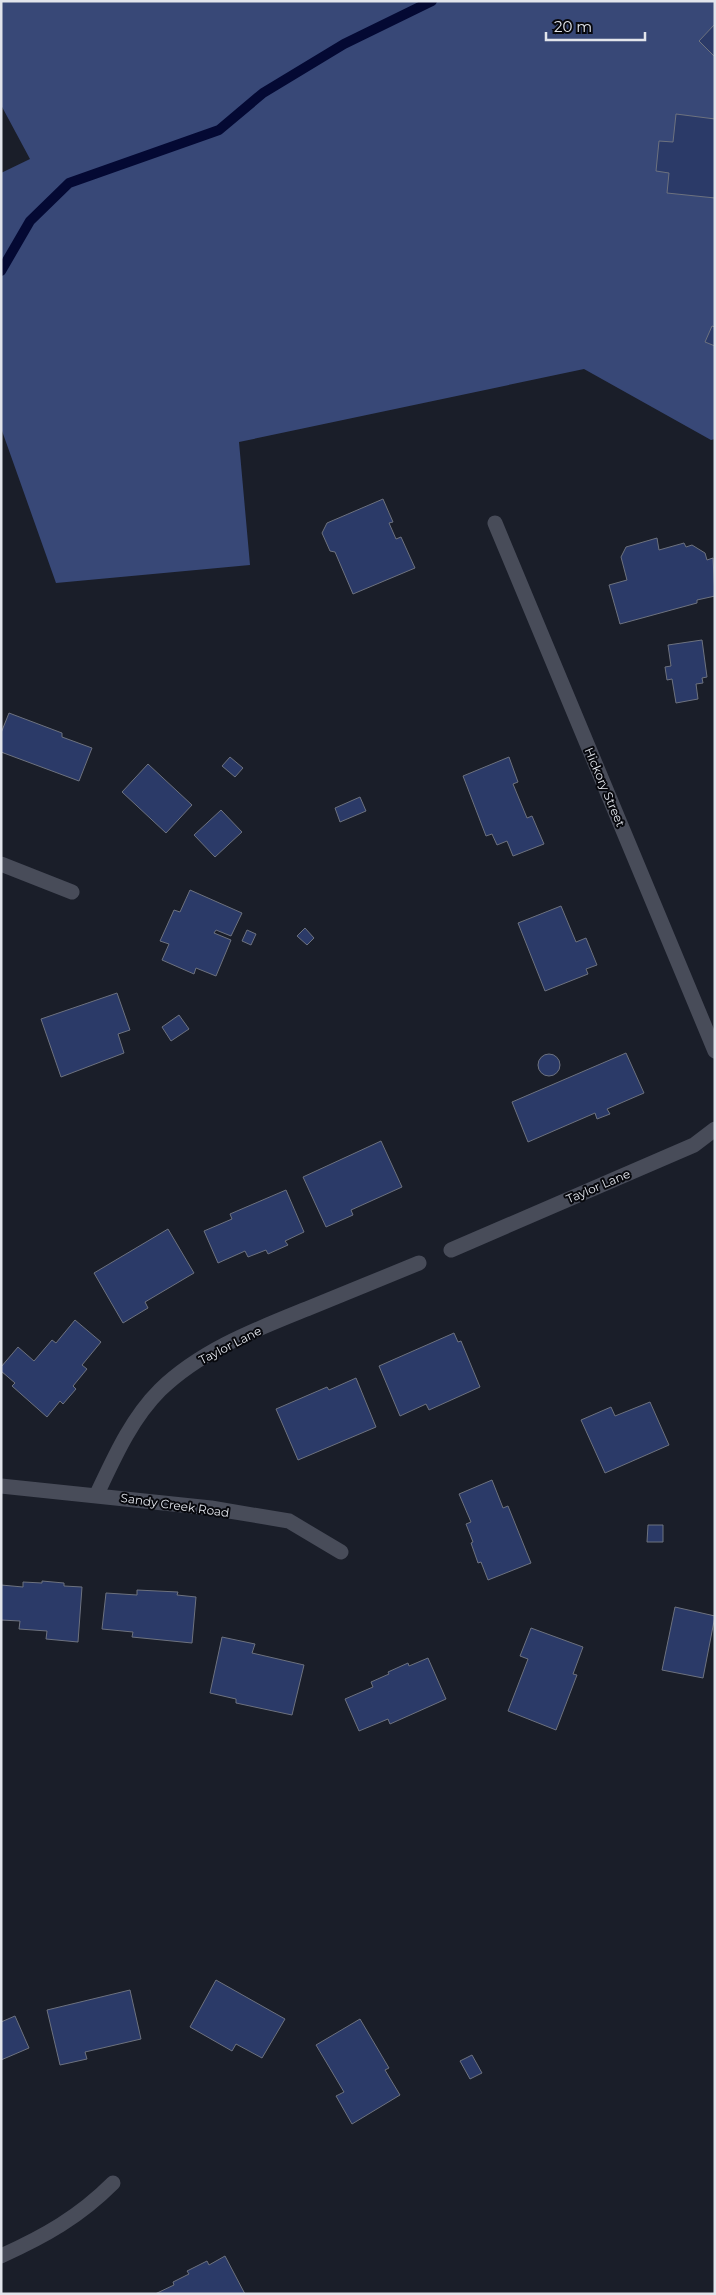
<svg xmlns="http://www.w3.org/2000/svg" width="716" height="2295" font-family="Montserrat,sans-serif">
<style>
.forest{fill:#384877}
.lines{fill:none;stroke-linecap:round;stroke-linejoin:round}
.stream{stroke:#040933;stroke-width:10}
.building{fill:#2b3a68;stroke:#6d727f}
.minor{stroke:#484c59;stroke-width:15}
.labels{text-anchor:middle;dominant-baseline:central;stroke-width:4;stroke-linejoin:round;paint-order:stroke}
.street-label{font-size:12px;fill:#e2e5ec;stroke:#07080d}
</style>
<rect width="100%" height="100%" fill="#1a1e29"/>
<path class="forest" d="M 1,1 L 715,1 L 715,439 L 711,440 L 584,369 L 239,442 L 250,565 L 56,583 L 1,428 L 1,173 L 30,159 L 1,105 Z"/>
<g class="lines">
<path class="stream" d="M 1,271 L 30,221 L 69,183 L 219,130 L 263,93 L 344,44 L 432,1"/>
</g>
<path class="building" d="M 715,24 L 715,57 L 699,41 Z
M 676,114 L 715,119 L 715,198 L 667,193 L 669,173 L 656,171 L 659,141 L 673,142 Z
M 712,326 L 715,327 L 715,346 L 705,342 Z
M 383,499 L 393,522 L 389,523 L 396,539 L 401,537 L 415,568 L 353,594 L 335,552 L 330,551 L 322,533 L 327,523 Z
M 657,538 L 659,550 L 684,543 L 686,547 L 692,545 L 705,553 L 707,560 L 713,558 L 715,596 L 697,600 L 697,603 L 620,624 L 609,585 L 627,580 L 621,557 L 626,547 Z
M 702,640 L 707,677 L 702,678 L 703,683 L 696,684 L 698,699 L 676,703 L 672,679 L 667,680 L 665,667 L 671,666 L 668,645 Z
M 9,713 L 62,733 L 62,737 L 92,748 L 79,781 L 1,752 L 1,733 Z
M 230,757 L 243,768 L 235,777 L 222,766 Z
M 509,757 L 518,782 L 513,784 L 527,818 L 532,816 L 544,844 L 513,856 L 507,841 L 497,845 L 492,834 L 486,836 L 463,776 Z
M 148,764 L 192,805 L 166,833 L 122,792 Z
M 360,797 L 366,811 L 340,822 L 335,808 Z
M 221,810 L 242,832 L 215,857 L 194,835 Z
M 190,890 L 242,913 L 231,936 L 216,930 L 214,933 L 231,940 L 216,976 L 196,968 L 194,974 L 162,960 L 169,944 L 160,941 L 174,910 L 180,912 Z
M 561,906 L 576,942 L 586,938 L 597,965 L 586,969 L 588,974 L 545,991 L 518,923 Z
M 305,928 L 314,938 L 307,945 L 297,936 Z
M 247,930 L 256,934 L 251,945 L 242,941 Z
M 117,993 L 130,1030 L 118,1034 L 124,1053 L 61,1077 L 41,1019 Z
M 179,1015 L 189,1029 L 171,1041 L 162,1027 Z
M 626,1053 L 644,1093 L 607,1109 L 610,1114 L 597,1119 L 595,1113 L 528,1142 L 512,1102 Z
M538 1065a11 11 0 1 1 22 0a11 11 0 1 1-22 0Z
M 381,1141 L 402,1187 L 351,1210 L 353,1215 L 326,1227 L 303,1177 Z
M 286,1190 L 304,1232 L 285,1241 L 288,1245 L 268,1254 L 266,1250 L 248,1257 L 245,1251 L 218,1263 L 204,1231 L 232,1219 L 230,1214 Z
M 168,1229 L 194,1273 L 145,1302 L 148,1308 L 123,1323 L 94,1273 Z
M 75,1320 L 101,1342 L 82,1365 L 87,1369 L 73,1386 L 76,1389 L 63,1404 L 60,1401 L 47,1417 L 12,1386 L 15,1383 L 1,1371 L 1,1367 L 18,1347 L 34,1361 L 52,1340 L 56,1343 Z
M 454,1333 L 458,1342 L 461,1341 L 480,1387 L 429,1410 L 426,1404 L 400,1416 L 379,1366 Z
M 356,1378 L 376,1427 L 298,1460 L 276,1409 L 327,1387 L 329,1390 Z
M 650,1402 L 669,1445 L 605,1473 L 581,1420 L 611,1407 L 615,1416 Z
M 492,1480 L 503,1508 L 508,1506 L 531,1563 L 488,1580 L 481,1562 L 478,1563 L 471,1543 L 473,1542 L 466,1524 L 471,1522 L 459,1494 Z
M 648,1525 L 663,1525 L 663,1542 L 647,1542 Z
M 42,1581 L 64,1583 L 64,1586 L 82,1587 L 78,1642 L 46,1639 L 47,1631 L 19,1629 L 20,1621 L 1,1620 L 1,1585 L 23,1587 L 23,1582 L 42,1583 Z
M 137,1590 L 178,1592 L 177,1595 L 196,1597 L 192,1643 L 132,1637 L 133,1632 L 102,1629 L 106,1593 L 137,1595 Z
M 675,1607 L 715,1616 L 703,1678 L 662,1670 Z
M 531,1628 L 583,1647 L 573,1674 L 577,1675 L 556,1730 L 508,1711 L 528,1659 L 520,1656 Z
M 222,1637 L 255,1644 L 252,1653 L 304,1665 L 292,1715 L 236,1703 L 236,1699 L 210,1693 Z
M 428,1658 L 446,1699 L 390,1724 L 388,1719 L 359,1731 L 345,1699 L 373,1687 L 371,1682 L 389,1674 L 388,1672 L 408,1663 L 409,1666 Z
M 216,1980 L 285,2019 L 262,2058 L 236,2044 L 232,2051 L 190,2027 Z
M 130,1990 L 141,2039 L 85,2052 L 87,2059 L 60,2065 L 47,2010 Z
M 15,2016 L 29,2048 L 1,2060 L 1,2022 Z
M 360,2019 L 389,2068 L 385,2070 L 400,2095 L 352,2124 L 336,2096 L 344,2092 L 316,2045 Z
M 472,2055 L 482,2073 L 470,2079 L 460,2061 Z
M 225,2256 L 245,2294 L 155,2294 L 174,2285 L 173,2282 L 189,2274 L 187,2271 L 207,2261 L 209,2265 Z"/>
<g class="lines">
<path class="minor" d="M 495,523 L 715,1051
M 1,864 L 72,892
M 451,1250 L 694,1145 L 715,1129
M 1,1486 L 211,1508 L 289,1521 L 341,1552
M 97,1494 C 114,1458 131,1419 160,1390 C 201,1350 257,1329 309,1308 C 346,1293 382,1278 419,1263
M 1,2256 C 45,2236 79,2217 113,2183"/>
</g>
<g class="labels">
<g class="street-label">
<text transform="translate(605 787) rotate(67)">Hickory Street</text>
<text transform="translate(598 1186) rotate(-23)">Taylor Lane</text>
<text transform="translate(230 1345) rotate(-27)">Taylor Lane</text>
<text transform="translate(175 1505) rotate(8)">Sandy Creek Road</text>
</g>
</g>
<rect width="716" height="2295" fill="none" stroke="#e2e5ec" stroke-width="5"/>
<path d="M546 32v8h99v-8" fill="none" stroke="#e2e5ec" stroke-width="2.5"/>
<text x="554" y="32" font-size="15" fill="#e2e5ec" stroke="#07080d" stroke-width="4" paint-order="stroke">20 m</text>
</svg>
